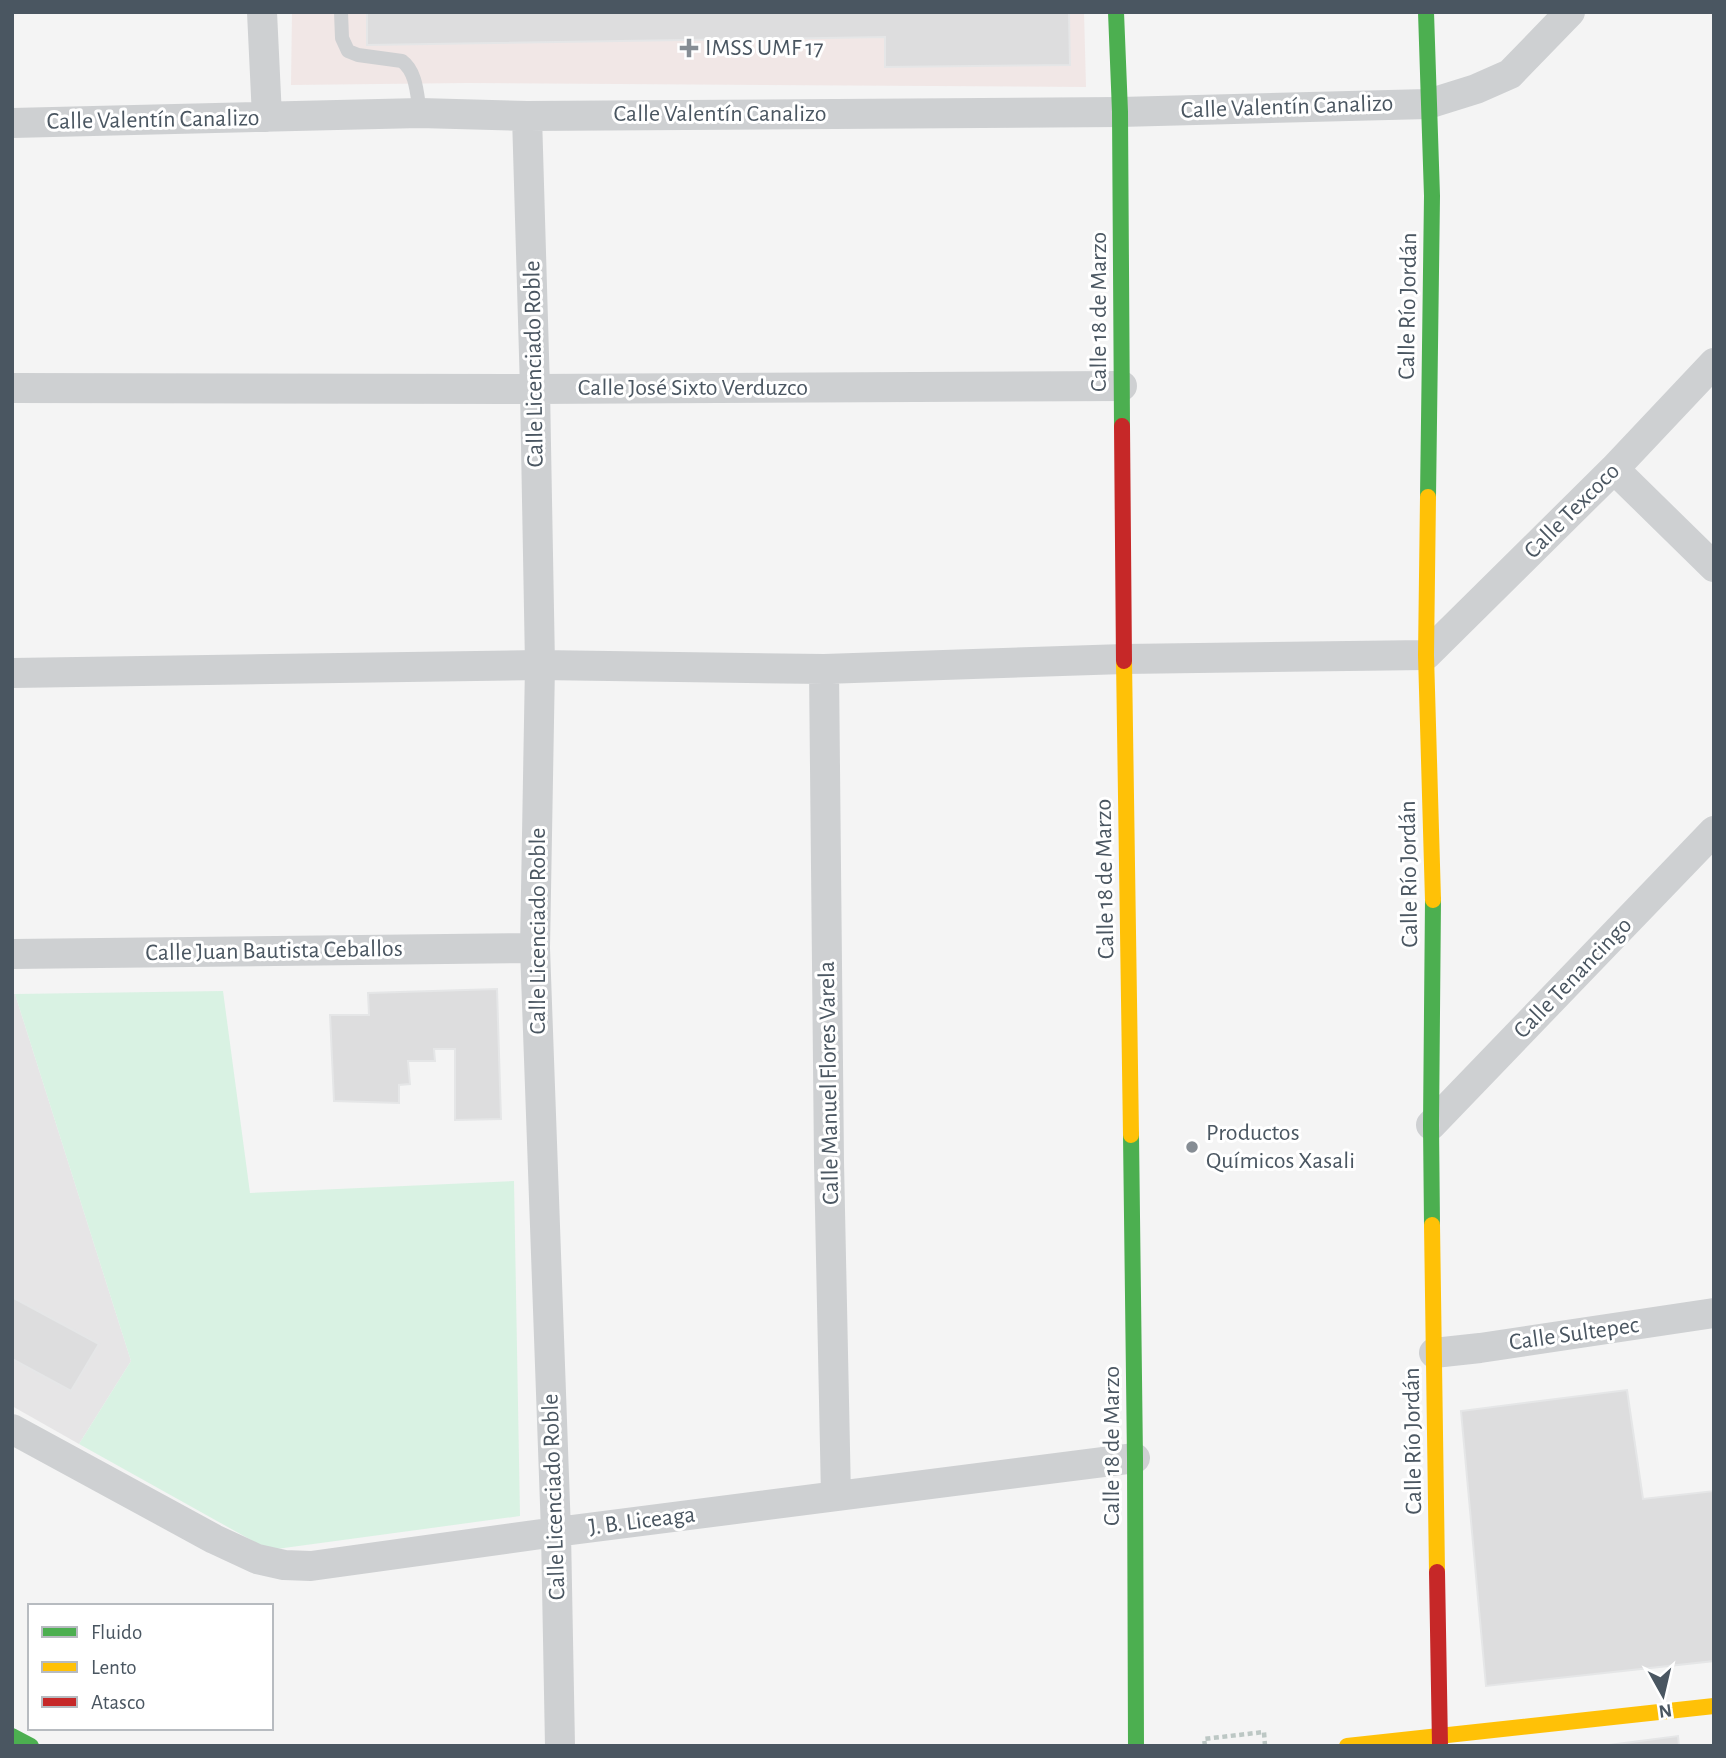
<svg xmlns="http://www.w3.org/2000/svg" width="1726" height="1758" font-family="'Alegreya Sans',sans-serif">
<style>
.education{fill:#e6e5e6}
.medical{fill:#f1e7e6}
.green{fill:#d9f2e3}
.building{fill:#ddddde;stroke:#e5e6e7;stroke-width:2}
.lines{fill:none;stroke-linecap:round;stroke-linejoin:round}
.path{stroke:#bcc7c4;stroke-width:4.5;stroke-dasharray:5 3.5;stroke-linecap:butt}
.lane{stroke:#ced0d2;stroke-width:14}
.street{stroke:#ced0d2;stroke-width:30}
.fast{stroke:#4caf50;stroke-width:16}
.slow{stroke:#ffc107;stroke-width:16}
.jam{stroke:#c62828;stroke-width:16}
.poi-dot{fill:#868d94;stroke:#fff;stroke-width:2.5}
.labels{text-anchor:middle;dominant-baseline:central;stroke-width:6;stroke-linejoin:round;paint-order:stroke}
.poi-label{font-size:24px;fill:#4a5661;stroke:#fff;text-anchor:start}
.street-label{font-size:24px;fill:#4a5661;stroke:#fff}
</style>
<rect width="100%" height="100%" fill="#f4f4f4"/>
<path class="education" d="M 12,994 L 15,994 L 131,1361 L 79,1444 L 12,1406 Z"/>
<path class="medical" d="M 292,12 L 1084,12 L 1086,87 L 467,83 L 291,85 Z"/>
<path class="green" d="M 223,991 L 250,1193 L 514,1181 L 520,1516 L 269,1550 L 79,1444 L 131,1361 L 15,994 Z"/>
<path class="building" d="M 367,12 L 1069,12 L 1070,65 L 885,67 L 885,37 L 367,45 Z
M 497,989 L 501,1119 L 455,1120 L 455,1049 L 434,1049 L 435,1061 L 408,1061 L 410,1084 L 399,1085 L 399,1103 L 334,1101 L 330,1015 L 369,1015 L 368,993 Z
M 12,1297 L 99,1344 L 71,1391 L 12,1359 Z
M 1627,1390 L 1643,1499 L 1714,1491 L 1714,1661 L 1486,1686 L 1461,1411 Z
M 1678,1736 L 1679,1746 L 1601,1746 Z"/>
<g class="lines">
<path class="path" d="M 1205,1746 L 1204,1739 L 1264,1732 L 1265,1746"/>
<path class="lane" d="M 341,12 L 342,38 L 348,51 L 358,55 L 402,61 C 417,72 417,96 420,113"/>
<path class="street" d="M 262,12 L 267,117
M 527,116 L 535,389 L 540,665 L 535,948 L 556,1532 L 560,1746
M 12,123 L 420,113 L 527,116 L 1120,112 L 1428,104 L 1476,89 L 1510,74 L 1570,12
M 12,388 L 535,389 L 1122,386
M 1614,469 L 1714,567
M 824,669 L 829,1162 L 836,1496
M 12,673 L 540,665 L 824,669 L 1124,659 L 1426,655 L 1614,469 L 1714,363
M 12,954 L 535,948
M 1431,1125 L 1714,831
M 1434,1353 L 1480,1348 L 1714,1313
M 12,1429 L 214,1539 L 257,1559 L 284,1565 L 311,1566 L 556,1532 L 1135,1458"/>
<path class="fast" d="M 1116,12 L 1120,112 L 1122,426
M 1426,12 L 1432,196 L 1428,497
M 1131,1135 L 1135,1458 L 1136,1746
M 1432,1225 L 1431,1125 L 1433,900
M 12,1736 L 31,1746"/>
<path class="slow" d="M 1428,497 L 1426,655 L 1433,900
M 1124,661 L 1131,1135
M 1432,1225 L 1437,1572
M 1347,1746 L 1714,1706"/>
<path class="jam" d="M 1122,426 L 1124,661
M 1437,1572 L 1440,1746"/>
</g>
<g class="poi-dot">
<path d="M685.5 37.5h7v7h7v7h-7v7h-7v-7h-7v-7h7z"/>
<circle cx="1192" cy="1147" r="7"/>
</g>
<g class="labels">
<g class="poi-label">
<text x="705" y="48">IMSS UMF 17</text>
<text x="1206" y="1133">Productos<tspan x="1206" dy="28">Químicos Xasali</tspan></text>
</g>
<g class="street-label">
<text transform="translate(1287 107) rotate(-2)">Calle Valentín Canalizo</text>
<text x="720" y="114">Calle Valentín Canalizo</text>
<text transform="translate(153 120) rotate(-1)">Calle Valentín Canalizo</text>
<text transform="translate(1408 306) rotate(-89)">Calle Río Jordán</text>
<text transform="translate(1099 312) rotate(-90)">Calle 18 de Marzo</text>
<text transform="translate(534 364) rotate(-91)">Calle Licenciado Roble</text>
<text x="693" y="388">Calle José Sixto Verduzco</text>
<text transform="translate(1572 511) rotate(-45)">Calle Texcoco</text>
<text transform="translate(1409 874) rotate(-91)">Calle Río Jordán</text>
<text transform="translate(1105 879) rotate(-91)">Calle 18 de Marzo</text>
<text transform="translate(538 931) rotate(-90)">Calle Licenciado Roble</text>
<text transform="translate(274 951) rotate(-1)">Calle Juan Bautista Ceballos</text>
<text transform="translate(1573 978) rotate(-46)">Calle Tenancingo</text>
<text transform="translate(829 1083) rotate(-91)">Calle Manuel Flores Varela</text>
<text transform="translate(1574 1334) rotate(-8)">Calle Sultepec</text>
<text transform="translate(1413 1441) rotate(-91)">Calle Río Jordán</text>
<text transform="translate(1112 1446) rotate(-90)">Calle 18 de Marzo</text>
<text transform="translate(554 1497) rotate(-92)">Calle Licenciado Roble</text>
<text transform="translate(642 1521) rotate(-7)">J. B. Liceaga</text>
</g>
</g>
<rect width="1726" height="1758" fill="none" stroke="#4a5661" stroke-width="28"/>
<rect x="28" y="1604" width="245" height="126" fill="#ffffff" stroke="#b7bbc0" stroke-width="2"/>
<rect x="42" y="1627" width="35" height="10" fill="#4caf50" stroke="#b7bbc0" stroke-width="2"/>
<text x="91" y="1639" font-size="21" fill="#4a5661">Fluido</text>
<rect x="42" y="1662" width="35" height="10" fill="#ffc107" stroke="#b7bbc0" stroke-width="2"/>
<text x="91" y="1674" font-size="21" fill="#4a5661">Lento</text>
<rect x="42" y="1697" width="35" height="10" fill="#c62828" stroke="#b7bbc0" stroke-width="2"/>
<text x="91" y="1709" font-size="21" fill="#4a5661">Atasco</text>
<g transform="translate(1663 1695) rotate(172)" stroke="#ffffff" stroke-width="5" paint-order="stroke">
<path d="M0-5L12 26L0 18L-12 26Z" fill="#4a5661"/>
<text y="-10" font-size="19" font-weight="bold" text-anchor="middle" fill="#4a5661">N</text>
</g>
</svg>
